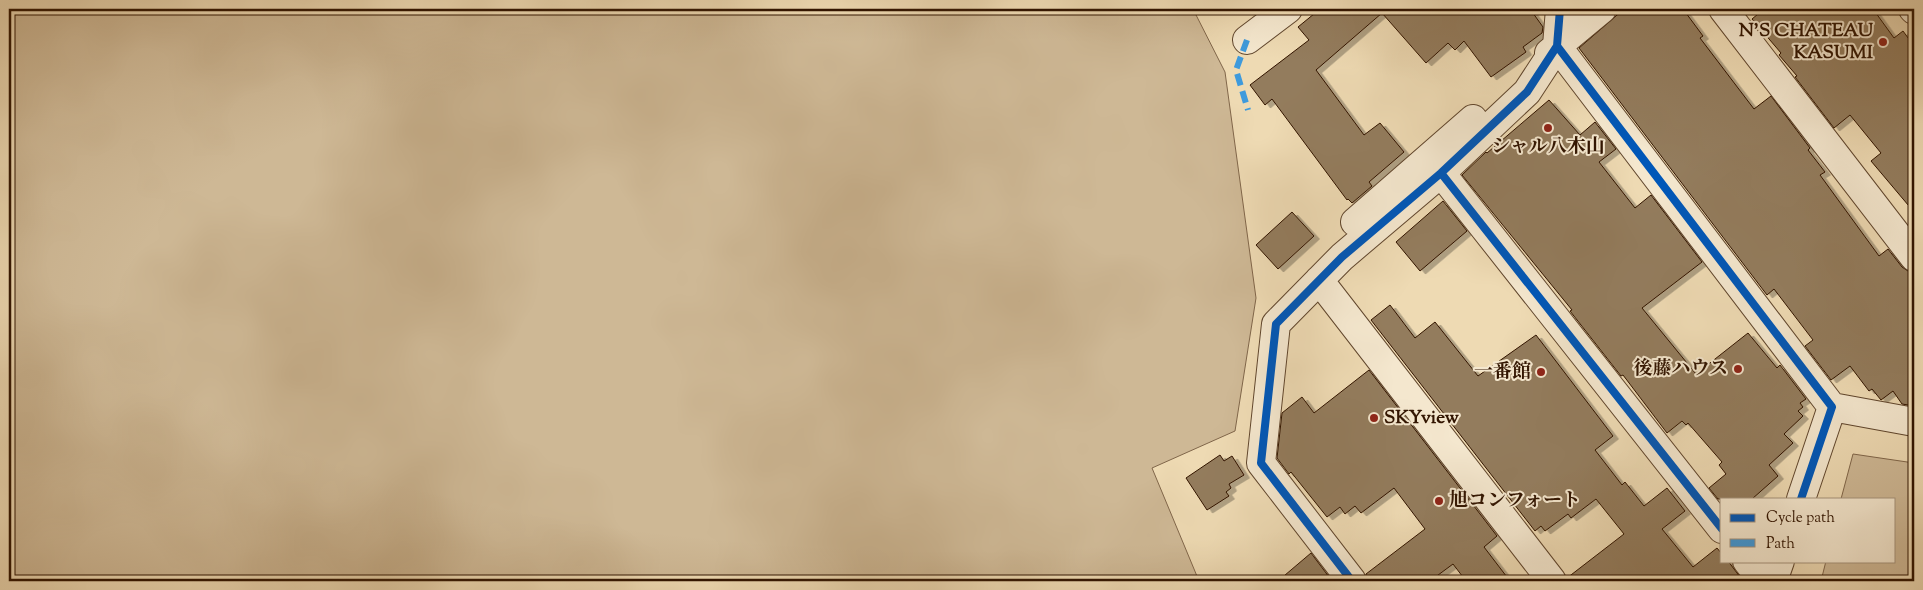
<svg xmlns="http://www.w3.org/2000/svg" width="1923" height="590" font-family="'Sorts Mill Goudy','Noto Serif JP',serif">
<style>
.green{fill:#ceb895;stroke:#80664a}
.building{fill:#937b5d;stroke:#311400;filter:url(#shadow)}
.lines{fill:none;stroke-linecap:round;stroke-linejoin:round}
.minor-casing{stroke:#60462d;stroke-width:30}
.minor{stroke:#f4e7ce;stroke-width:28}
.quiet{stroke:#3e9adc;stroke-width:6;stroke-dasharray:12 6;stroke-linecap:butt}
.cycleway-casing{stroke:#f4e7ce;stroke-width:11}
.cycleway{stroke:#0057b8;stroke-width:8}
.poi-dot{fill:#8f2418;stroke:#f4e7ce;stroke-width:2}
.labels{text-anchor:middle;dominant-baseline:central;stroke-width:4;stroke-linejoin:round;paint-order:stroke}
.poi-label{font-size:19px;font-weight:bold;fill:#311400;stroke:#f4e7ce;text-anchor:end}
</style>
<defs>
<filter id="shadow"><feDropShadow dx="5.5" dy="3" stdDeviation="0" flood-color="#0004"/></filter>
</defs>
<rect width="100%" height="100%" fill="#eedab3"/>
<filter id="stains"><feTurbulence type="fractalNoise" baseFrequency=".004" numOctaves="4"/><feColorMatrix values="0 0 0 0 .2 0 0 0 0 .09 0 0 0 0 .02 0 0 0 .5 -.17"/></filter>
<radialGradient id="worn" r=".72"><stop offset=".6" stop-color="#630" stop-opacity="0"/><stop offset="1" stop-color="#630" stop-opacity=".3"/></radialGradient>
<path class="green" d="M 9,9 L 1193,9 L 1225,72 L 1256,298 L 1235,431 L 1152,468 L 1199,581 L 9,581 Z
M 1853,454 L 1914,463 L 1914,581 L 1821,581 L 1826,561 L 1894,561 L 1894,499 L 1841,499 Z"/>
<path class="building" d="M 1320,9 L 1530,9 L 1543,27 L 1542,33 L 1523,47 L 1526,52 L 1491,77 L 1464,41 L 1455,50 L 1448,43 L 1426,63 L 1382,13 L 1316,70 L 1364,135 L 1380,123 L 1404,152 L 1369,182 L 1372,186 L 1352,203 L 1348,199 L 1347,200 L 1272,99 L 1265,105 L 1250,85 L 1309,40 L 1298,27 Z
M 1624,9 L 1683,9 L 1703,36 L 1700,38 L 1754,109 L 1771,96 L 1810,148 L 1808,150 L 1825,172 L 1820,175 L 1879,256 L 1888,249 L 1902,267 L 1908,271 L 1914,272 L 1914,406 L 1902,404 L 1893,391 L 1881,400 L 1872,389 L 1869,391 L 1850,366 L 1831,380 L 1805,346 L 1813,340 L 1774,289 L 1767,295 L 1579,48 Z
M 1764,9 L 1873,9 L 1894,38 L 1903,31 L 1914,46 L 1914,212 L 1871,161 L 1881,153 L 1850,115 L 1834,128 L 1795,77 L 1797,76 L 1779,55 L 1781,53 L 1752,19 Z
M 1549,100 L 1580,135 L 1595,122 L 1616,149 L 1599,162 L 1635,208 L 1651,195 L 1702,262 L 1642,308 L 1696,374 L 1748,333 L 1777,368 L 1780,365 L 1806,399 L 1800,403 L 1803,407 L 1798,411 L 1803,416 L 1784,434 L 1793,443 L 1769,465 L 1778,476 L 1752,499 L 1718,499 L 1709,488 L 1726,474 L 1719,465 L 1722,462 L 1688,423 L 1686,425 L 1682,421 L 1667,433 L 1623,375 L 1621,376 L 1570,311 L 1572,310 L 1462,175 L 1486,152 L 1487,153 Z
M 1443,201 L 1467,231 L 1420,271 L 1396,242 Z
M 1292,212 L 1314,236 L 1278,269 L 1256,245 Z
M 1390,305 L 1415,338 L 1435,322 L 1478,376 L 1536,335 L 1613,436 L 1595,450 L 1622,485 L 1625,482 L 1644,506 L 1667,488 L 1685,511 L 1662,529 L 1693,567 L 1717,548 L 1722,554 L 1722,561 L 1728,561 L 1743,581 L 1567,581 L 1567,578 L 1624,534 L 1596,499 L 1571,518 L 1568,514 L 1545,531 L 1541,526 L 1535,531 L 1371,320 Z
M 1369,370 L 1497,536 L 1484,547 L 1510,581 L 1466,581 L 1453,564 L 1430,581 L 1367,581 L 1366,574 L 1425,529 L 1394,488 L 1361,513 L 1355,506 L 1345,514 L 1340,507 L 1327,517 L 1291,472 L 1289,474 L 1277,458 L 1282,413 L 1302,397 L 1314,413 Z
M 1220,455 L 1224,461 L 1232,456 L 1244,475 L 1229,484 L 1231,488 L 1226,492 L 1229,496 L 1207,510 L 1186,478 Z
M 1311,553 L 1332,581 L 1278,581 Z"/>
<g class="lines">
<g class="minor-casing">
<path id="minor" d="M 1560,9 L 1557,46 L 1832,407 L 1801,499
M 1723,9 L 1914,257
M 1913,9 L 1914,10
M 1247,40 L 1288,9
M 1549,53 L 1602,9
M 1441,173 L 1722,529
M 1355,222 L 1473,119
M 1319,280 L 1552,581
M 1832,407 L 1914,422
M 1747,561 L 1763,581
M 1352,581 L 1261,463 L 1276,324 L 1342,257 L 1441,173 L 1527,92 L 1557,46
M 1773,581 L 1780,561"/>
</g>
<use href="#minor" class="minor"/>
<path class="quiet" d="M 1247,40 L 1236,70 L 1248,110"/>
<g class="cycleway-casing">
<path id="cycleway" d="M 1560,9 L 1557,46 L 1832,407 L 1801,499
M 1441,173 L 1722,529
M 1352,581 L 1261,463 L 1276,324 L 1342,257 L 1441,173 L 1527,92 L 1557,46"/>
</g>
<use href="#cycleway" class="cycleway"/>
</g>
<g class="poi-dot">
<circle cx="1883" cy="42" r="5"/>
<circle cx="1548" cy="128" r="5"/>
<circle cx="1738" cy="369" r="5"/>
<circle cx="1541" cy="372" r="5"/>
<circle cx="1374" cy="418" r="5"/>
<circle cx="1439" cy="501" r="5"/>
</g>
<g class="labels">
<g class="poi-label">
<text x="1873" y="31">N'S CHATEAU<tspan x="1873" dy="22">KASUMI</tspan></text>
<text x="1548" y="147" text-anchor="middle">シャル八木山</text>
<text x="1728" y="369">後藤ハウス</text>
<text x="1531" y="372">一番館</text>
<text x="1384" y="418" text-anchor="start">SKYview</text>
<text x="1449" y="501" text-anchor="start">旭コンフォート</text>
</g>
</g>
<rect width="1923" height="590" fill="none" stroke="#eedab3" stroke-width="30"/>
<rect x="10" y="10" width="1903" height="570" fill="none" stroke="#311400" stroke-width="2.5"/>
<rect x="15" y="15" width="1893" height="560" fill="none" stroke="#311400"/>
<rect x="1720" y="498" width="175" height="65" fill="#f4e7ce" stroke="#a6937c"/>
<rect x="1730" y="514" width="25" height="8" fill="#0057b8" stroke="#a6937c"/>
<text x="1766" y="522" font-size="15" fill="#311400">Cycle path</text>
<rect x="1730" y="539" width="25" height="8" fill="#3e9adc" stroke="#a6937c"/>
<text x="1766" y="548" font-size="15" fill="#311400">Path</text>
<rect width="100%" height="100%" filter="url(#stains)"/>
<rect width="100%" height="100%" fill="url(#worn)"/>
</svg>
